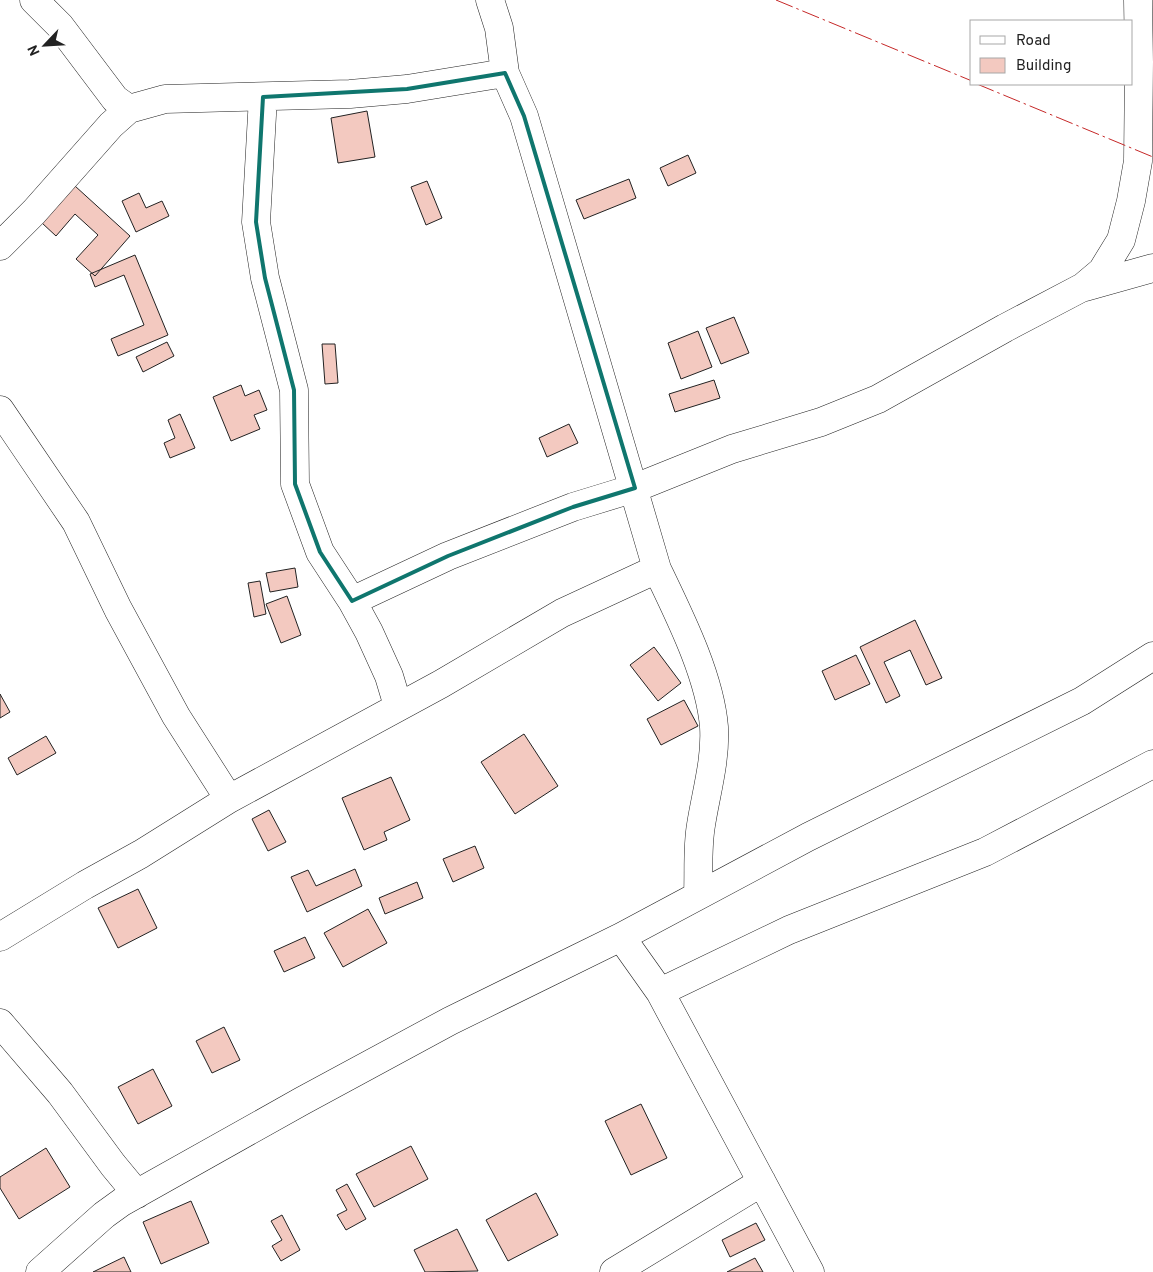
<svg xmlns="http://www.w3.org/2000/svg" width="1153" height="1272" font-family="Overpass,sans-serif">
<style>
.building{fill:#f3c9c0;stroke:#222}
.lines{fill:none;stroke-linecap:round;stroke-linejoin:round}
.minor-casing{stroke:#222;stroke-width:29}
.minor{stroke:#fff;stroke-width:28}
.power{stroke:#c62828;stroke-width:1;stroke-dasharray:18 4 2.5 4;stroke-linecap:butt}
.marked{fill:none;stroke:#0f766e;stroke-width:4;stroke-linejoin:round}
</style>
<rect width="100%" height="100%" fill="#fff"/>
<path class="building" d="M 367,111 L 375,157 L 338,163 L 331,118 Z
M 688,155 L 696,173 L 668,186 L 660,168 Z
M 629,179 L 636,198 L 584,219 L 576,200 Z
M 427,181 L 442,218 L 426,225 L 411,187 Z
M 75,186 L 130,236 L 95,276 L 76,259 L 98,235 L 75,214 L 56,236 L 42,223 Z
M 139,193 L 146,208 L 162,201 L 169,216 L 136,232 L 122,201 Z
M 135,255 L 168,335 L 118,356 L 111,339 L 144,325 L 124,275 L 95,287 L 90,274 Z
M 734,317 L 749,353 L 721,364 L 706,328 Z
M 698,331 L 712,367 L 681,379 L 668,343 Z
M 167,342 L 174,356 L 143,372 L 136,357 Z
M 322,344 L 335,344 L 338,383 L 325,384 Z
M 714,380 L 720,398 L 675,412 L 669,394 Z
M 241,385 L 245,396 L 259,390 L 267,410 L 254,415 L 260,429 L 231,441 L 213,397 Z
M 180,414 L 195,448 L 170,458 L 164,443 L 175,438 L 168,420 Z
M 569,424 L 578,443 L 547,457 L 539,438 Z
M 295,568 L 298,587 L 270,592 L 266,573 Z
M 260,581 L 266,614 L 254,617 L 248,583 Z
M 287,596 L 301,635 L 281,643 L 266,604 Z
M 915,620 L 942,678 L 926,685 L 910,650 L 884,662 L 900,696 L 886,703 L 860,647 Z
M 654,647 L 681,683 L 658,701 L 630,665 Z
M 856,655 L 870,684 L 835,700 L 822,671 Z
M 0,694 L 10,712 L 0,718 Z
M 684,700 L 698,726 L 661,745 L 647,719 Z
M 524,734 L 558,786 L 515,814 L 481,762 Z
M 46,736 L 56,753 L 17,775 L 8,758 Z
M 391,777 L 410,820 L 384,832 L 387,840 L 364,850 L 342,798 Z
M 269,810 L 286,842 L 268,851 L 252,819 Z
M 475,846 L 484,868 L 453,882 L 443,859 Z
M 355,869 L 362,886 L 307,912 L 291,877 L 308,870 L 316,886 Z
M 417,882 L 423,898 L 385,914 L 379,898 Z
M 138,889 L 157,928 L 118,948 L 98,908 Z
M 368,909 L 387,943 L 343,967 L 324,933 Z
M 305,937 L 315,958 L 284,972 L 274,951 Z
M 224,1027 L 240,1060 L 212,1073 L 196,1041 Z
M 153,1069 L 172,1106 L 138,1124 L 118,1087 Z
M 641,1104 L 667,1158 L 631,1175 L 605,1121 Z
M 411,1146 L 428,1179 L 374,1207 L 356,1174 Z
M 46,1148 L 70,1187 L 19,1219 L 0,1188 L 0,1177 Z
M 347,1184 L 366,1219 L 346,1230 L 337,1215 L 347,1210 L 336,1190 Z
M 536,1193 L 558,1235 L 508,1261 L 486,1220 Z
M 191,1201 L 209,1243 L 161,1264 L 143,1222 Z
M 282,1215 L 300,1250 L 281,1261 L 272,1246 L 282,1240 L 271,1221 Z
M 756,1223 L 765,1240 L 730,1257 L 722,1240 Z
M 457,1229 L 478,1271 L 425,1272 L 414,1250 Z
M 124,1257 L 131,1272 L 93,1272 Z
M 755,1258 L 763,1272 L 727,1272 Z"/>
<g class="lines">
<g class="minor-casing">
<path id="minor" d="M 34,0 L 60,26 L 115,99 L 129,109
M 490,0 L 499,28 L 505,73 L 524,116 L 657,569 C 679,615 710,676 714,727 C 716,760 706,793 701,825 C 697,848 699,872 698,894
M 263,97 L 256,222 L 265,278 L 294,390 L 295,484 L 320,552 L 352,601 L 369,632 L 389,676 L 398,706
M 0,246 L 34,212 L 111,125 L 129,109 L 165,99 L 350,94 L 407,89 L 505,73
M 1085,287 L 1153,268
M 0,410 L 76,522 L 118,609 L 176,716 L 229,799
M 352,601 L 448,556 L 573,507 L 635,488 L 732,449 L 821,422 L 878,399 L 1005,328 L 1083,287 L 1102,271 L 1121,240 L 1131,201 L 1138,161 L 1139,62 L 1138,0
M 0,937 L 85,885 L 141,854 L 229,799 L 441,684 L 562,613 L 657,569
M 621,937 L 660,992 L 810,1272
M 660,992 L 789,930 L 985,852 L 1153,764
M 0,1023 L 60,1093 L 113,1165 L 137,1194
M 40,1272 L 104,1215 L 122,1202 L 302,1101 L 450,1021 L 621,937 L 808,837 L 1082,701 L 1153,656
M 614,1272 L 762,1182"/>
</g>
<use href="#minor" class="minor"/>
<path class="power" d="M 776,0 L 972,81
M 977,84 L 1153,157"/>
</g>
<path class="marked" d="M 505,73 L 524,116 L 635,488 L 573,507 L 448,556 L 352,601 L 320,552 L 295,484 L 294,390 L 265,278 L 256,222 L 263,97 L 407,89 Z"/>
<rect x="970" y="20" width="162" height="65" fill="#ffffff" stroke="#a7a7a7"/>
<rect x="980" y="36" width="25" height="8" fill="#ffffff" stroke="#a7a7a7"/>
<text x="1016" y="45" font-size="15" fill="#222222">Road</text>
<rect x="980" y="58" width="25" height="15" fill="#f3c9c0" stroke="#a7a7a7"/>
<text x="1016" y="70" font-size="15" fill="#222222">Building</text>
<g transform="translate(45 45) rotate(245)" stroke="#ffffff" stroke-width="4" paint-order="stroke">
<path d="M0-4L9 19L0 12L-9 19Z" fill="#222222"/>
<text y="-8" font-size="14" font-weight="bold" text-anchor="middle" fill="#222222">N</text>
</g>
</svg>
